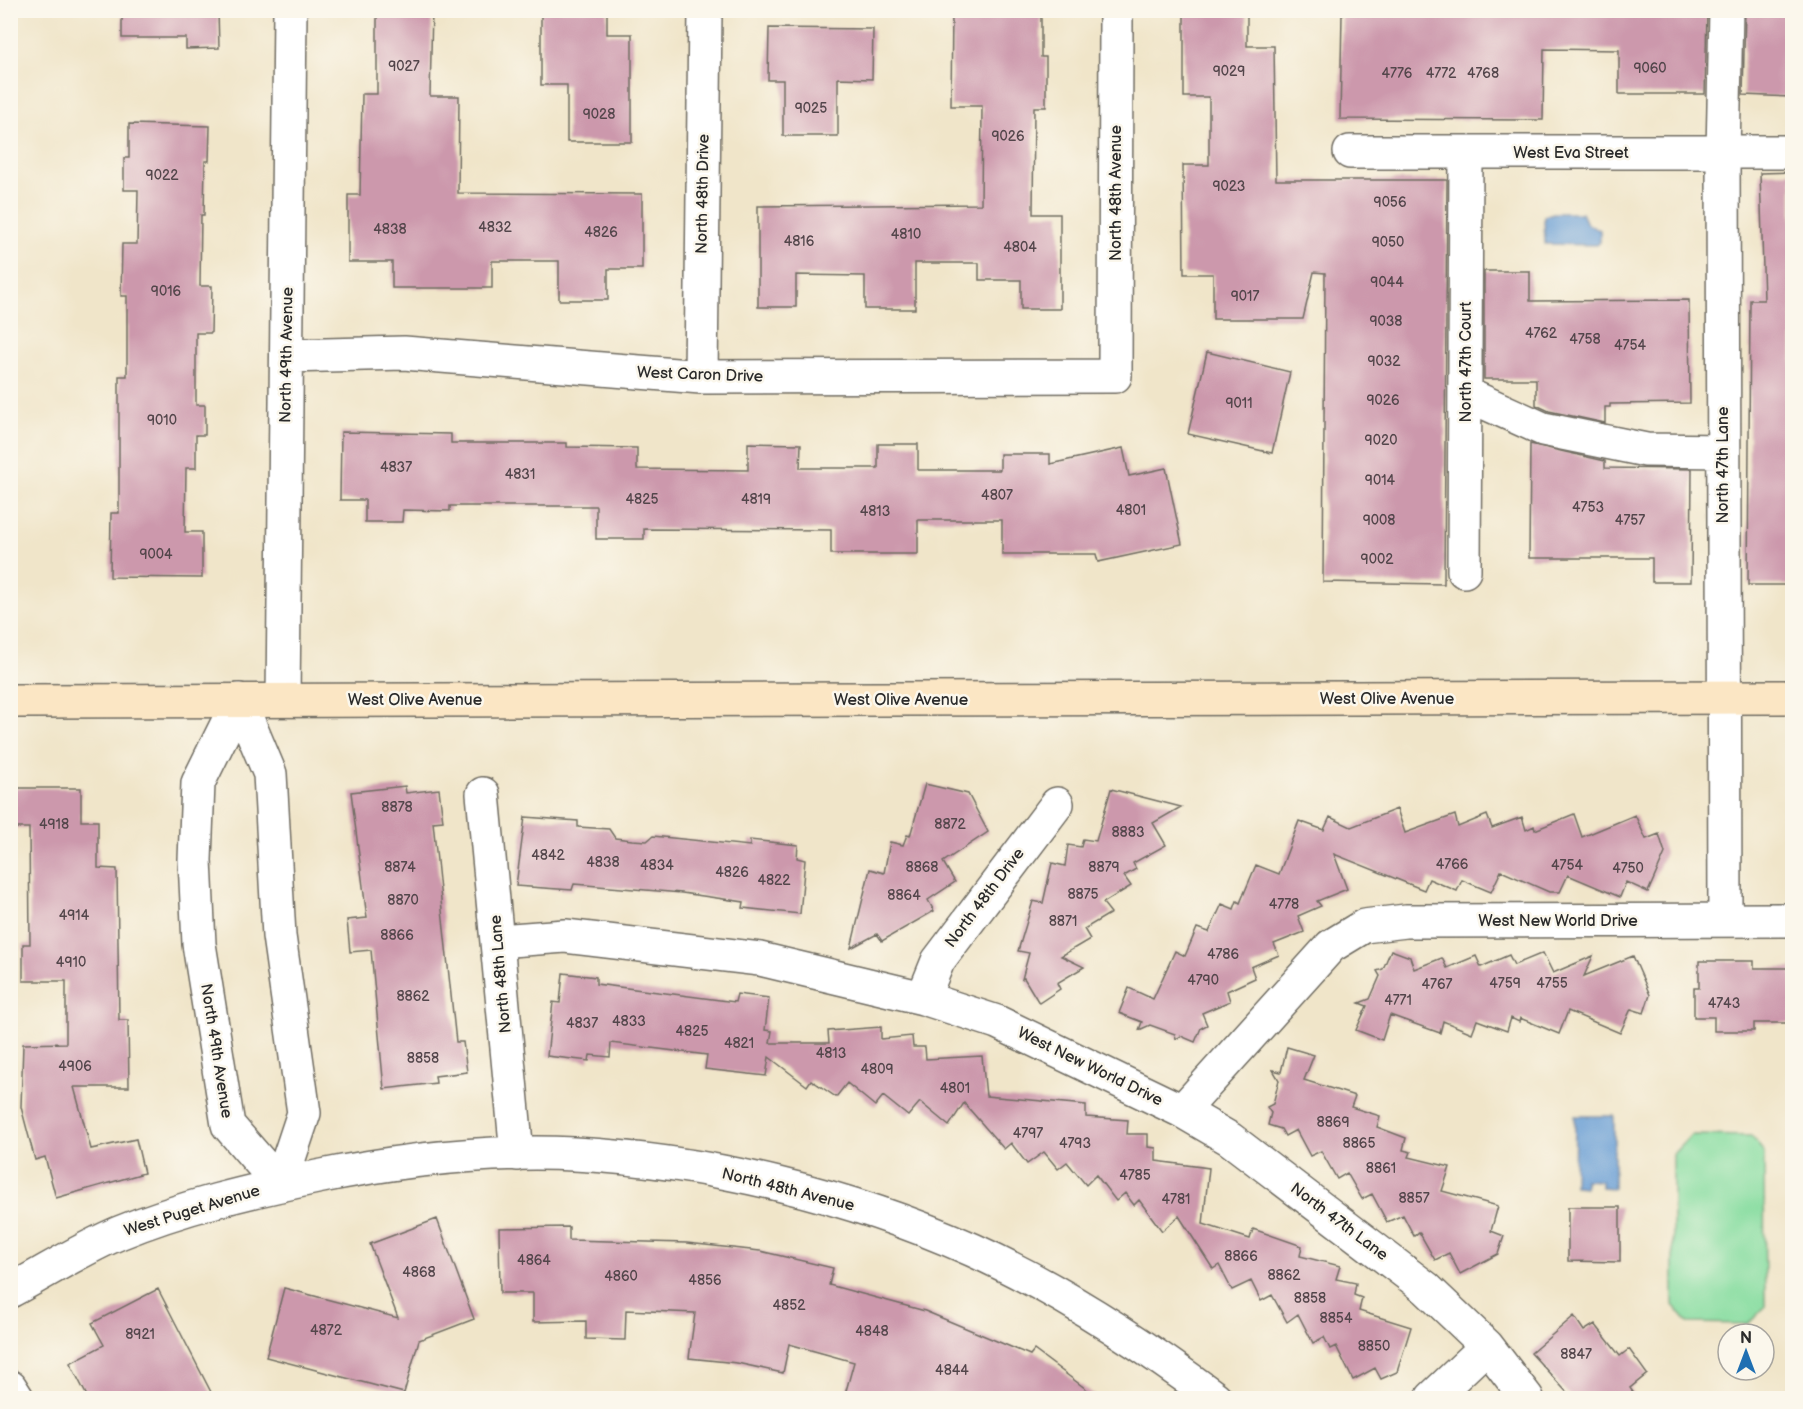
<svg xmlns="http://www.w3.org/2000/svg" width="1803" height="1409" font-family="'Balsamiq Sans',sans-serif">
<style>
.green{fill:#87dda0;stroke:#598466;stroke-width:1.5}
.water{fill:#679dd4;stroke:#496480;stroke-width:1.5}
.building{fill:#cc98ac}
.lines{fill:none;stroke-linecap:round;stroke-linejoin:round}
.street-casing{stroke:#706c62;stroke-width:36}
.secondary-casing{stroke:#706c62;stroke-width:36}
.street{stroke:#fff;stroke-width:33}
.secondary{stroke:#fbe6c4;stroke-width:33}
.labels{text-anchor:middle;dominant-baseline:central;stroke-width:5;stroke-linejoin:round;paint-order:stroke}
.number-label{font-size:14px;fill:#53464b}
.street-label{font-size:16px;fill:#2b2b2b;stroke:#fbf7ec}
</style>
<rect width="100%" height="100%" fill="#fbf7ec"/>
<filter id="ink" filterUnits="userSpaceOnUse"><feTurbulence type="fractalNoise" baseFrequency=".0167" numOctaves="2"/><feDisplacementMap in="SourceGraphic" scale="12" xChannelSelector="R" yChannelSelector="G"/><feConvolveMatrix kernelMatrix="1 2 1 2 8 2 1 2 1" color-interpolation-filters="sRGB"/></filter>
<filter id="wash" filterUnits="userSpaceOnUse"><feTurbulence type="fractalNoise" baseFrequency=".008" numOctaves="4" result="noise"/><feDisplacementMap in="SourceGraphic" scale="24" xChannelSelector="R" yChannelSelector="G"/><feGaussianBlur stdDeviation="1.35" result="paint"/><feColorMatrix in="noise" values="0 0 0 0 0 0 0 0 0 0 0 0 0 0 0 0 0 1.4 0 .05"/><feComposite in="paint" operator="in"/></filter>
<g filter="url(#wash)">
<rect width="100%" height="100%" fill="#f0e5c9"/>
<path class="green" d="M 1691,1135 L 1751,1136 L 1764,1152 L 1765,1307 L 1748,1324 L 1688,1323 L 1673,1305 L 1673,1154 Z"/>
<path class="water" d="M 1582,213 L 1587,224 L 1600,230 L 1600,242 L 1597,245 L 1545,244 L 1544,216 L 1553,213 Z
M 1575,1116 L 1614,1116 L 1614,1188 L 1601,1187 L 1601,1181 L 1585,1180 L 1585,1187 L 1574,1186 Z"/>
<g id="blocks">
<path class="building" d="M 122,10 L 218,10 L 219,48 L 186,49 L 186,38 L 122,38 Z
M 377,10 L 432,10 L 430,96 L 459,96 L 458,193 L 642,194 L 642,269 L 608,269 L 608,300 L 559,300 L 559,261 L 492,261 L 492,288 L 392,288 L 392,262 L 348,262 L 348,195 L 360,195 L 362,94 L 377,94 Z
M 541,10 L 607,10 L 607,34 L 632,34 L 632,142 L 567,142 L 567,85 L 541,85 Z
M 952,10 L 1041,10 L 1041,57 L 1046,57 L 1046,107 L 1034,107 L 1033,214 L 1060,214 L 1060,309 L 1021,309 L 1021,280 L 979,280 L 979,263 L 915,263 L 915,309 L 865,309 L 865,276 L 796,275 L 796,307 L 758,307 L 758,206 L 981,204 L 982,106 L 951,106 Z
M 1184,10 L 1247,10 L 1247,46 L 1274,46 L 1276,180 L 1447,180 L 1444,584 L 1323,582 L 1325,273 L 1314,272 L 1303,319 L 1213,319 L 1213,274 L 1184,274 L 1183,165 L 1209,165 L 1209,97 L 1184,97 Z
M 1500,10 L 1707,10 L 1705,94 L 1619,94 L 1619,50 L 1544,49 L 1543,120 L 1340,119 L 1342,14 L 1500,16 Z
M 1745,10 L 1792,10 L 1792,97 L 1743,95 Z
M 769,28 L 873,29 L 872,79 L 838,78 L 838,136 L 783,136 L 783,80 L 768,80 Z
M 129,124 L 210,126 L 209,161 L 205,161 L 204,215 L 201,215 L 200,286 L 212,286 L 211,333 L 196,333 L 196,405 L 205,405 L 205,435 L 196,435 L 196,468 L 186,468 L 185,532 L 202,532 L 202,578 L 110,577 L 111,513 L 119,513 L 119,376 L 127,376 L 127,296 L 121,296 L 122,244 L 137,244 L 138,190 L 124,190 L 124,158 L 129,158 Z
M 1792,172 L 1792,585 L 1748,585 L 1750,300 L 1764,300 L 1760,173 Z
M 1484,271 L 1530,271 L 1530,301 L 1689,300 L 1690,403 L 1610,404 L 1610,407 L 1605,407 L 1605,423 L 1549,411 L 1536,405 L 1536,379 L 1484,379 Z
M 1207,352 L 1290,372 L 1272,453 L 1188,434 Z
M 341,432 L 451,434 L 451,443 L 567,443 L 567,447 L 637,448 L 637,469 L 748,470 L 748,443 L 801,444 L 800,468 L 878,468 L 878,444 L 918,444 L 918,470 L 1000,470 L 1000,454 L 1050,454 L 1050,464 L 1123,448 L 1129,476 L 1166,468 L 1182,544 L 1098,562 L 1096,554 L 1002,554 L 1002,520 L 918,520 L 918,554 L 831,554 L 831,530 L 644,529 L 644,539 L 596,539 L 596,506 L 450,506 L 450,511 L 403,510 L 402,522 L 365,522 L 365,500 L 340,500 Z
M 1530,444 L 1605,461 L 1605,468 L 1692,469 L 1691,582 L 1652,582 L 1652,558 L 1529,558 Z
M 925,784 L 968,794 L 988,832 L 943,862 L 955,882 L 928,900 L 934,911 L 882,941 L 877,934 L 851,948 L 870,869 L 884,873 L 890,842 L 903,845 L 907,835 L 910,836 Z
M 405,786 L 406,793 L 439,789 L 443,821 L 433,822 L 442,910 L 456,1042 L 463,1042 L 467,1072 L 435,1076 L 436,1083 L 384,1089 L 371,950 L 350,952 L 347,920 L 367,918 L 351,792 Z
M 10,788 L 81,788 L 81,821 L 98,821 L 98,868 L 117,869 L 119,1020 L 128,1020 L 129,1087 L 74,1087 L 91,1149 L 136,1139 L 144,1173 L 56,1198 L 45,1157 L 35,1160 L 21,1107 L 23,1044 L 66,1043 L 66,981 L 23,981 L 23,944 L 30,944 L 29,828 L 10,828 Z
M 1111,789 L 1181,807 L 1153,823 L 1166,845 L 1133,863 L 1136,869 L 1124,876 L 1131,886 L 1103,903 L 1111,913 L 1084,929 L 1090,939 L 1061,956 L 1084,967 L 1057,983 L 1060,989 L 1039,1003 L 1024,978 L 1022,979 L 1029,953 L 1018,951 L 1033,901 L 1043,903 L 1052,863 L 1065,866 L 1068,845 L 1081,847 L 1083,839 L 1096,841 Z
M 1397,809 L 1405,833 L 1455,815 L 1458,827 L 1487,815 L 1492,828 L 1522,817 L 1526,830 L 1534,826 L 1535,830 L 1574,814 L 1582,837 L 1635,815 L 1646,839 L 1659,834 L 1665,853 L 1648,892 L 1626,882 L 1620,897 L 1568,875 L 1560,892 L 1549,892 L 1501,871 L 1491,892 L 1462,880 L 1457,891 L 1429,879 L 1424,890 L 1334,854 L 1347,889 L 1317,901 L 1321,906 L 1298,916 L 1304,932 L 1274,944 L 1279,955 L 1251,967 L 1255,978 L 1227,991 L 1230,1001 L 1202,1013 L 1207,1025 L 1201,1028 L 1195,1042 L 1181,1036 L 1176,1039 L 1175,1034 L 1150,1025 L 1139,1030 L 1142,1022 L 1119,1013 L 1129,988 L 1153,999 L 1175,951 L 1185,956 L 1197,928 L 1209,932 L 1222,904 L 1234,909 L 1237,901 L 1240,903 L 1256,865 L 1279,874 L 1299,821 L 1324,830 L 1330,817 L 1351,827 Z
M 525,817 L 578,821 L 578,827 L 609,829 L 615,838 L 632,840 L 647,841 L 653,836 L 750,846 L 750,840 L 798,845 L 797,858 L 805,860 L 800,914 L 743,908 L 744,902 L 682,893 L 574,884 L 572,890 L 516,886 Z
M 1391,950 L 1410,957 L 1414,969 L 1442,958 L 1447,968 L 1476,956 L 1481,967 L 1509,955 L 1514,965 L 1543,953 L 1553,973 L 1593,956 L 1584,976 L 1633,956 L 1650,995 L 1644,1013 L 1631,1009 L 1620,1033 L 1568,1011 L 1559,1034 L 1520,1018 L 1519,1022 L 1511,1018 L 1507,1031 L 1477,1020 L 1472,1033 L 1443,1021 L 1440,1033 L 1390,1015 L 1382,1040 L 1356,1030 L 1367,1006 L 1359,1003 L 1370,999 L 1380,976 L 1377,971 L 1383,969 Z
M 1699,961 L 1754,961 L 1754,968 L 1792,968 L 1792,1023 L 1754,1023 L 1754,1031 L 1714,1031 L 1714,1017 L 1694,1017 L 1694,988 L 1699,988 Z
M 563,973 L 596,977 L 596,984 L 735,1002 L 737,994 L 769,998 L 765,1030 L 772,1031 L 770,1043 L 829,1043 L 828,1031 L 881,1027 L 881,1039 L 912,1036 L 913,1047 L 925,1047 L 926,1059 L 982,1056 L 986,1096 L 1086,1105 L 1086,1117 L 1128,1120 L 1127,1134 L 1148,1134 L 1148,1147 L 1156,1148 L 1156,1161 L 1209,1168 L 1203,1224 L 1250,1239 L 1253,1229 L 1302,1246 L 1300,1256 L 1340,1266 L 1336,1279 L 1356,1283 L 1354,1295 L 1362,1298 L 1359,1311 L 1411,1327 L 1397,1372 L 1381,1379 L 1375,1368 L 1353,1380 L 1336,1346 L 1330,1349 L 1324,1337 L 1313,1343 L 1298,1314 L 1287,1322 L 1272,1295 L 1261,1301 L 1251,1281 L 1232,1290 L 1219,1265 L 1213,1269 L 1179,1216 L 1162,1231 L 1139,1200 L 1134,1205 L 1125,1193 L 1116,1201 L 1096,1175 L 1086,1185 L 1067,1162 L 1058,1169 L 1044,1152 L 1027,1164 L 1011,1143 L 1004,1149 L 964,1103 L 949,1126 L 920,1102 L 908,1116 L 883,1096 L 875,1106 L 847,1083 L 836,1097 L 811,1080 L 807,1086 L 769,1057 L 766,1076 L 705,1069 L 707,1055 L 611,1043 L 610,1057 L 590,1055 L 589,1061 L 547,1056 L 553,1002 L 560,1003 Z
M 1287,1047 L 1314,1055 L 1304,1080 L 1355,1096 L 1351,1107 L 1380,1116 L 1377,1127 L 1406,1138 L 1403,1150 L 1411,1152 L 1409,1157 L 1450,1167 L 1442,1191 L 1498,1206 L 1491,1231 L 1504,1236 L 1498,1254 L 1460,1274 L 1449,1253 L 1435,1260 L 1419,1232 L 1414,1236 L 1403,1215 L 1387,1222 L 1372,1194 L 1362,1199 L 1347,1173 L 1337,1179 L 1321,1151 L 1310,1156 L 1296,1130 L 1285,1136 L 1281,1129 L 1268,1125 L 1271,1113 L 1267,1107 L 1273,1104 L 1279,1080 L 1273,1070 L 1281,1072 Z
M 1568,1207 L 1620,1207 L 1620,1262 L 1568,1261 Z
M 437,1219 L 474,1319 L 419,1340 L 404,1393 L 266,1357 L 284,1288 L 398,1318 L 370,1244 Z
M 569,1227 L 569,1240 L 687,1243 L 760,1251 L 833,1268 L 829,1285 L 925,1311 L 1030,1355 L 1034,1350 L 1098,1398 L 844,1398 L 854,1362 L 789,1344 L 783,1373 L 737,1363 L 689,1358 L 695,1313 L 626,1310 L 625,1340 L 586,1339 L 586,1321 L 533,1322 L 533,1293 L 500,1293 L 499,1228 Z
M 158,1289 L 214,1398 L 88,1398 L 70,1363 L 104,1345 L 92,1323 Z
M 1574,1316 L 1584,1331 L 1595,1324 L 1620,1356 L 1629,1349 L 1647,1374 L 1630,1388 L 1637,1398 L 1572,1398 L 1531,1353 Z"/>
</g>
</g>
<g filter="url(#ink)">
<use href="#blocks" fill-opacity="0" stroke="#706c62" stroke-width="1.5"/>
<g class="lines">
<g class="street-casing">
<path id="street" d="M 1350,152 L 1792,152
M 287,356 L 404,353 L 701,377 L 1115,376 L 1116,10
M 701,377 L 705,10
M 1466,394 L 1543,429 L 1646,450 L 1723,451
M 1464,571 L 1466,153
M 283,699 L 290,10
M 239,700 L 198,783 L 195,860 L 199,944 L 228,1125 L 280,1185
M 239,700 L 270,774 L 279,936 L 304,1113 L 280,1185
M 483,794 L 517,1154
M 1725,920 L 1723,153 L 1726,10
M 498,941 L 565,936 L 760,959 L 923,998 L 997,1022 L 1182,1111 L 1230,1139 L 1426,1288 L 1487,1346 L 1527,1398
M 923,998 L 938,961 L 1057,804
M 1182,1111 L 1331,946 L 1364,926 L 1406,921 L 1792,920
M 10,1291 C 46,1272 81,1249 119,1233 C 182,1207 250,1191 317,1177 C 400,1160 488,1150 574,1154 C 709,1161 850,1195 973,1250 C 1059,1289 1140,1342 1215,1398
M 10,1387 L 17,1398
M 1432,1398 L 1487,1346"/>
</g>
<g class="secondary-casing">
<path id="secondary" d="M 10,701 L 1792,697"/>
</g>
<use href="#street" class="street"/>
<use href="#secondary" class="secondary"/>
</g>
</g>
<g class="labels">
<g class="number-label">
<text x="404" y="66">9027</text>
<text x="1650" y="68">9060</text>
<text x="1229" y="71">9029</text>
<text x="1397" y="73">4776</text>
<text x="1441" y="73">4772</text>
<text x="1483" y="73">4768</text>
<text x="811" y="108">9025</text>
<text x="599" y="114">9028</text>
<text x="1008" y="136">9026</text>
<text x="162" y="175">9022</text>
<text x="1229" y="186">9023</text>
<text x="1390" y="202">9056</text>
<text x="495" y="227">4832</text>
<text x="390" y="229">4838</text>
<text x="601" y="232">4826</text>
<text x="906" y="234">4810</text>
<text x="799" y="241">4816</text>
<text x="1388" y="242">9050</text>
<text x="1020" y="247">4804</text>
<text x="1387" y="282">9044</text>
<text x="166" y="291">9016</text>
<text x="1245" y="296">9017</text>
<text x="1386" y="321">9038</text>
<text x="1541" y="333">4762</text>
<text x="1585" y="339">4758</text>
<text x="1630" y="345">4754</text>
<text x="1384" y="361">9032</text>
<text x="1383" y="400">9026</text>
<text x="1239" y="403">9011</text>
<text x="162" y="420">9010</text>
<text x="1381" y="440">9020</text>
<text x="396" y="467">4837</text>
<text x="520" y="474">4831</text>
<text x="1380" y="480">9014</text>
<text x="997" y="495">4807</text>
<text x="642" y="499">4825</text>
<text x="756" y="499">4819</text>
<text x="1588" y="507">4753</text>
<text x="1131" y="510">4801</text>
<text x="875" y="511">4813</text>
<text x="1379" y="520">9008</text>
<text x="1630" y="520">4757</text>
<text x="156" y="554">9004</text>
<text x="1377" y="559">9002</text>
<text x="397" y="807">8878</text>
<text x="54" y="824">4918</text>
<text x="950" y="824">8872</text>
<text x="1128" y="832">8883</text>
<text x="548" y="855">4842</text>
<text x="603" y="862">4838</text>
<text x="1452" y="864">4766</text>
<text x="657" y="865">4834</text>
<text x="1567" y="865">4754</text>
<text x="400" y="867">8874</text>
<text x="922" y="867">8868</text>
<text x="1104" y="867">8879</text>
<text x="1628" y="868">4750</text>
<text x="732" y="872">4826</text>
<text x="774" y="880">4822</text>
<text x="1083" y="894">8875</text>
<text x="904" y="895">8864</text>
<text x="403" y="900">8870</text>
<text x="1284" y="904">4778</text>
<text x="74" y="915">4914</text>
<text x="1063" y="921">8871</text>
<text x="397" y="935">8866</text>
<text x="1223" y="954">4786</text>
<text x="71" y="962">4910</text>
<text x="1203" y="980">4790</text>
<text x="1505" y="983">4759</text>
<text x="1552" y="983">4755</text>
<text x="1437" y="984">4767</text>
<text x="413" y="996">8862</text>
<text x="1398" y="1000">4771</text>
<text x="1724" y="1003">4743</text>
<text x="629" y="1021">4833</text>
<text x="582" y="1023">4837</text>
<text x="692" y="1031">4825</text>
<text x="739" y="1043">4821</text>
<text x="831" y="1053">4813</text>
<text x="423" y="1058">8858</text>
<text x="75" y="1066">4906</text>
<text x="877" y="1069">4809</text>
<text x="955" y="1088">4801</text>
<text x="1333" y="1122">8869</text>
<text x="1028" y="1133">4797</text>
<text x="1075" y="1143">4793</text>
<text x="1359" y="1143">8865</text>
<text x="1381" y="1168">8861</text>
<text x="1135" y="1175">4785</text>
<text x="1414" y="1198">8857</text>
<text x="1176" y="1199">4781</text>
<text x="1241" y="1256">8866</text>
<text x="534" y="1260">4864</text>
<text x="419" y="1272">4868</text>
<text x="1284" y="1275">8862</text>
<text x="621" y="1276">4860</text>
<text x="705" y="1280">4856</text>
<text x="1310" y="1298">8858</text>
<text x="789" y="1305">4852</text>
<text x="1336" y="1318">8854</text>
<text x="326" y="1330">4872</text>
<text x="872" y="1331">4848</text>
<text x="140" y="1334">8921</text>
<text x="1374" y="1346">8850</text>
<text x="1576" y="1354">8847</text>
<text x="952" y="1370">4844</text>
</g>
<g class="street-label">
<text x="1571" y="153">West Eva Street</text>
<text transform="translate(1116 193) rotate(-90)">North 48th Avenue</text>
<text transform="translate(703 194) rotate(-89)">North 48th Drive</text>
<text transform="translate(287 355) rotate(-89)">North 49th Avenue</text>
<text transform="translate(1466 362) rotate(-90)">North 47th Court</text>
<text transform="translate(700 375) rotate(2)">West Caron Drive</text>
<text transform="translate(1723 465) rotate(-90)">North 47th Lane</text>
<text x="1387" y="699">West Olive Avenue</text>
<text x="415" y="700">West Olive Avenue</text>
<text x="901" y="700">West Olive Avenue</text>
<text transform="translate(985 898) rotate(-53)">North 48th Drive</text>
<text x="1558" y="921">West New World Drive</text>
<text transform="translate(501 974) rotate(-95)">North 48th Lane</text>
<text transform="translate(216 1051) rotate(81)">North 49th Avenue</text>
<text transform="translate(1090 1067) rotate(26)">West New World Drive</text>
<text transform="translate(788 1190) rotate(14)">North 48th Avenue</text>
<text transform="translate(192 1211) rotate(-17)">West Puget Avenue</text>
<text transform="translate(1339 1222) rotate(37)">North 47th Lane</text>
</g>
</g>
<rect width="1803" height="1409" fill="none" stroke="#fbf7ec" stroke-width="36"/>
<g transform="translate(1746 1352)"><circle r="28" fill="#fbf7ec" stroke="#a8a59f" stroke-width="1.5"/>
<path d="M0-4.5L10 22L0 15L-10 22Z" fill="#1f6fb2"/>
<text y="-9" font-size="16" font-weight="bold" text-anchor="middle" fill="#2b2b2b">N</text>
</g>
</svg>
